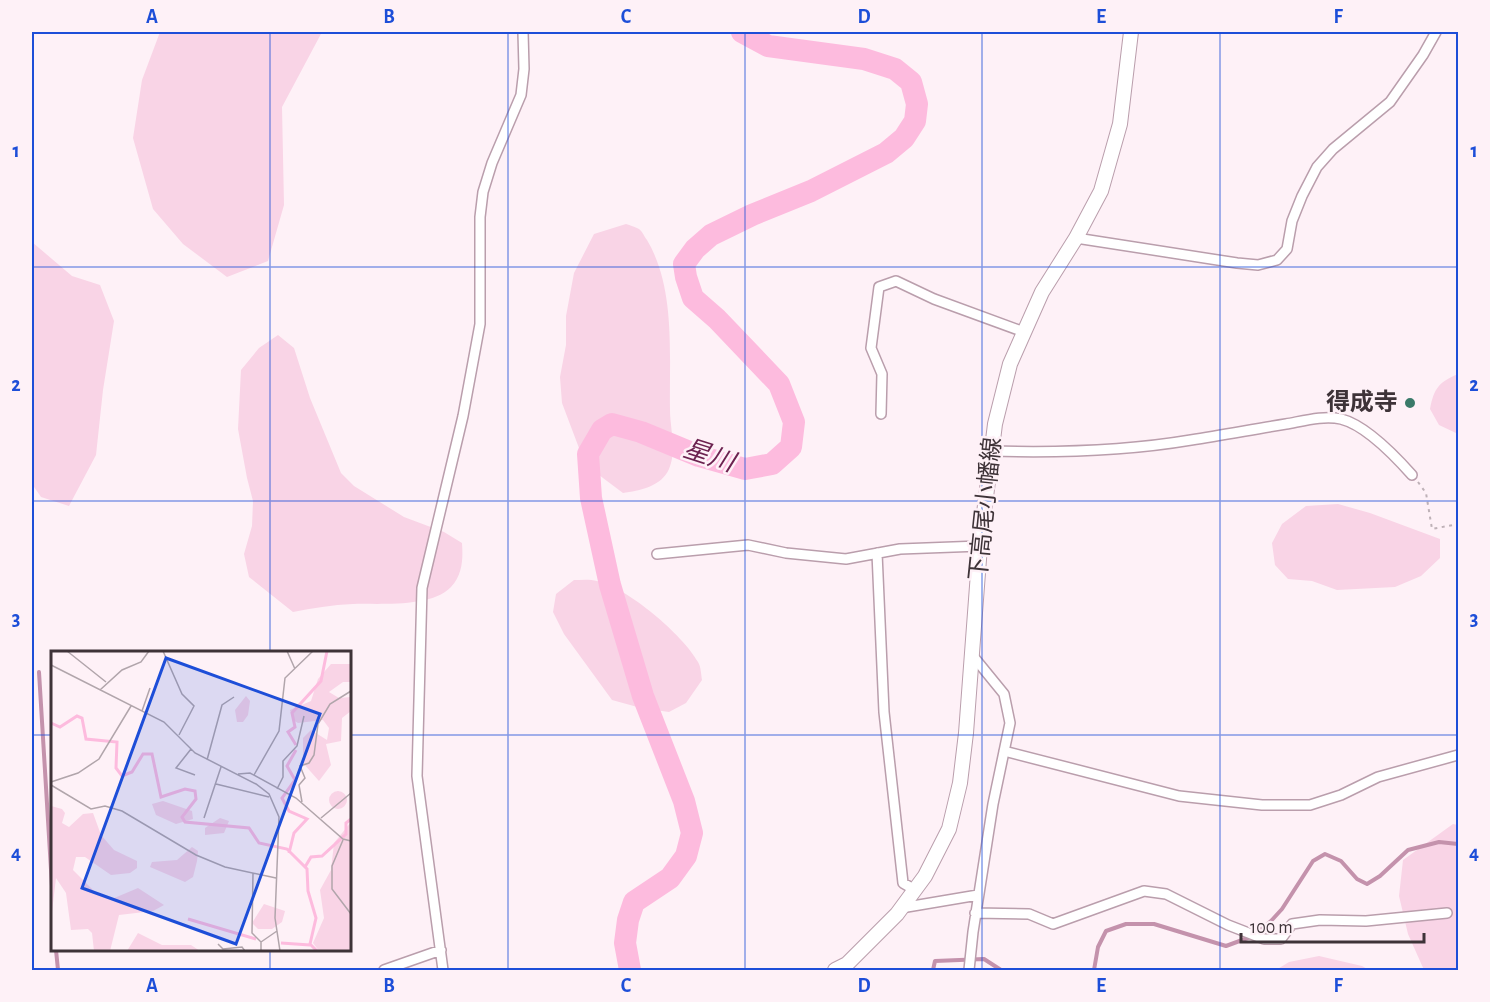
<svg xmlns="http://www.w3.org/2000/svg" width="1490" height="1002" font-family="'Alegreya Sans','Noto Sans JP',sans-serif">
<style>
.green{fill:#f9d4e6}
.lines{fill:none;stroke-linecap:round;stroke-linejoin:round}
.stream{stroke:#c492ac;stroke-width:4}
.river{stroke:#fdbbde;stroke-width:22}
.minor-casing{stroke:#ba9eac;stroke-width:12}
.secondary-casing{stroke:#ba9eac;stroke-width:16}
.path{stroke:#beb1b7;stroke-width:2;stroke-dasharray:3 4.5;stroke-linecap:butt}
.minor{stroke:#fff;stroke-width:9}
.secondary{stroke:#fff;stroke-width:14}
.grid{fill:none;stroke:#1d4ed8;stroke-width:1.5;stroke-opacity:0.55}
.poi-dot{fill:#3a7a69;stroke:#fef1f7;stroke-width:2}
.labels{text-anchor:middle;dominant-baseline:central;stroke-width:5;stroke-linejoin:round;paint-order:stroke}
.poi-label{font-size:24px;font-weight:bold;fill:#3e3338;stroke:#fef1f7;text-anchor:end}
.street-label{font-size:24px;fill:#3e3338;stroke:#fef1f7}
.water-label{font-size:26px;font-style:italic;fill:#6c2250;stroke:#fef1f7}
.inset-river{fill:none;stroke:#fdbbde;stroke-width:3}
.inset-road{fill:none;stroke:#b1a5ab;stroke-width:1.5}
.view{fill:#1d4ed8;fill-opacity:0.15;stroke:#1d4ed8;stroke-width:3}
.inset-edge{fill:none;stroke:#3e3338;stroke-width:3}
.neatline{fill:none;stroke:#1d4ed8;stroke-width:2}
.grid-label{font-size:20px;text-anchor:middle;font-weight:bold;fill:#1d4ed8}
</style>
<rect width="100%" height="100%" fill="#fef1f7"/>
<path class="green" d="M 160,32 L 322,32 L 282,107 L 284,205 L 268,261 L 227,277 L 183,244 L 153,209 L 133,138 L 142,80 Z
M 626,224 C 630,225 635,227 639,229 C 642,231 644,236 647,240 C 676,289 669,355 670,410 C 670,428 677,451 669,469 C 662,486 639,491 623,493 L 599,475 L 582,456 L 562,403 L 560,377 L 566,345 L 566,316 L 574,273 L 594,234 Z
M 32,242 L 72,276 L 100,285 L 114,321 L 103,390 L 96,455 L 69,506 L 41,497 L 32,484 Z
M 278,335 L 294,348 L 310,398 L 341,473 L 354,486 L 404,517 L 444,532 L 462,543 C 463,558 463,574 451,587 C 431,608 380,603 353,604 C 332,605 312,608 293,612 L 249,577 L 244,554 L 252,526 L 253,501 L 247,478 L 238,429 L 241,370 L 259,348 Z
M 1458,374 L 1458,433 L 1456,433 L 1439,425 L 1430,409 C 1434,388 1439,382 1458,374 Z
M 1338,504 L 1370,513 L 1440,539 L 1440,558 L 1421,576 L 1395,587 L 1337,590 L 1312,581 L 1288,579 L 1275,565 L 1272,543 L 1282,524 L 1306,506 Z
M 574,580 C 581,580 590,579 597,581 C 628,588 683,635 698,662 C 701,667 701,674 702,680 L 686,703 L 669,712 L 641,708 L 612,700 L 564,634 L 553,612 L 556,594 Z
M 1453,824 L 1458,825 L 1458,970 L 1424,970 L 1408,934 L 1399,896 L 1403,860 Z
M 1319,956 L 1362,966 L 1369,970 L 1276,970 L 1289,962 Z"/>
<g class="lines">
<path class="stream" d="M 39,672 L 52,886
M 56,950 L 58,970
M 933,970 L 935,961 L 984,959 L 1001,970
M 1094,970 L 1098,947 L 1106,931 L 1126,924 L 1154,924 L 1226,946 L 1253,936 L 1271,921 L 1282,909 L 1313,861 L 1325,854 L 1341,861 L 1357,879 L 1367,884 L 1380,876 L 1408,850 L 1439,842 L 1458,844"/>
<path class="river" d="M 630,970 L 625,943 L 628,920 L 634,902 L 670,878 L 686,856 L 692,833 L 684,801 L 643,696 L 610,585 L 591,498 L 588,454 L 602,430 L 612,424 L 641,432 L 699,456 L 745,469 L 772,464 L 791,447 L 794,422 L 779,384 L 717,319 L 693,298 L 686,277 L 684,264 L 695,249 L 711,235 L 752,215 L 811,191 L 886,153 L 904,138 L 915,121 L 917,104 L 911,82 L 895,69 L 864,59 L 768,46 L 742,32"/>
<g class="minor-casing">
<path id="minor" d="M 1076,238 L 1237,263 L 1258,265 L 1277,260 L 1287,249 L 1292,221 L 1302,196 L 1317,167 L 1333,149 L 1390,102 L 1423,55 L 1436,32
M 881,414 L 882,374 L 871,348 L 879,287 L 896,281 L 934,299 L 1024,332
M 990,451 C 1057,453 1126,451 1191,440 C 1223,435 1255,429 1286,424 C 1303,421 1324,415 1341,419 C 1365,425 1396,457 1412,475
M 877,553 L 884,712 L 903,883 L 915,890
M 657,554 L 748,545 L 786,553 L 846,559 L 900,549 L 980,546
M 1004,751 L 1179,796 L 1262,805 L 1310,805 L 1341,795 L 1378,777 L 1458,755
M 901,908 L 978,895
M 975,913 L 1029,914 L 1053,924 L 1144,891 L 1166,894 L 1228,925 L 1264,939 L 1281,939 L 1292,924 L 1320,920 L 1366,921 L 1447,913
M 384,970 L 441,950
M 443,970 L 417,776 L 422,588 L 463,416 L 480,324 L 480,217 L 483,192 L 492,163 L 521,95 L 524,69 L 523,32
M 969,970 L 973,932 L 993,804 L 1010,723 L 1004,694 L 973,656"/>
</g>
<g class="secondary-casing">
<path id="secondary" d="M 835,970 L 847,964 L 897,914 L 925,876 L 949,829 L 960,783 L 966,733 L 980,546 L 995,424 L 1010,364 L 1042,292 L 1076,238 L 1101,191 L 1120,124 L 1131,32"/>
</g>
<path class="path" d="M 1418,482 L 1426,493 L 1432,529 L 1458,524"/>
<use href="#minor" class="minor"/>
<use href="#secondary" class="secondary"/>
</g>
<path class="grid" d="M 270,32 L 270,652M 508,32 L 508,970M 745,32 L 745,970M 982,32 L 982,970M 1220,32 L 1220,970M 32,267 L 1458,267M 32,501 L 1458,501M 32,735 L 52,735M 350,735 L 1458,735M 270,950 L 270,970"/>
<circle class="poi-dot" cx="1410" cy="403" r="6"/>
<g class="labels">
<g class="poi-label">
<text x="1398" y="403">得成寺</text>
</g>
<g class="street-label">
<text transform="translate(986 509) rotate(-84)">下高尾小幡線</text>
</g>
<g class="water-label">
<text transform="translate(709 456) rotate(18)">星川</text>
</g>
</g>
<g transform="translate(51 651)">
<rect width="300" height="300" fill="#fef1f7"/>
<path d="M 280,13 L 300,13 L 300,31 L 292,31 L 278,41 L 288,47 L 300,46 L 300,60 L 291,67 L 290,90 L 275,93 L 280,114 L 268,130 L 252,112 L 252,87 L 260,79 L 276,89 L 278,77 L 272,69 L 247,72 L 242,69 L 239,59 L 260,50 L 267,28 ZM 195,45 L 199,50 L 197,64 L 192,71 L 186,71 L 184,59 ZM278 149a9 9 0 1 1 18 0a9 9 0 1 1-18 0ZM 112,150 L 141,160 L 142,168 L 125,173 L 105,164 L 101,153 ZM 0,155 L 11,158 L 14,162 L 11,172 L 18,176 L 32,163 L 42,162 L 50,184 L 63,199 L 86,210 L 86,217 L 79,222 L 60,224 L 34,206 L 25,206 L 22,219 L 44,241 L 61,248 L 87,237 L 113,254 L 102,260 L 68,264 L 59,300 L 43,300 L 41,282 L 37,278 L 20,279 L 15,242 L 5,227 L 0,269 ZM 169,167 L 178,170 L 173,182 L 154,184 L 154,177 ZM 300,171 L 300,300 L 268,300 L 262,292 L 273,267 L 269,239 L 280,219 L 283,192 ZM 141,196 L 147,200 L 146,210 L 142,226 L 134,231 L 99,216 L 101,211 L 126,209 ZM 213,253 L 234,260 L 231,271 L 221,278 L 207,278 L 201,272 ZM 87,282 L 111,294 L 140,294 L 149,300 L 76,300 Z" fill="#f9d4e6"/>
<path class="inset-river" d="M 0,72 L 9,76 L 26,65 L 31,67 L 35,88 L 66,91 L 65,117 L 71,125 L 81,121 L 92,103 L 101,103 L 110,146 L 134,138 L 144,140 L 145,148 L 131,166 L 134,171 L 198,177 L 208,192 L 236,198 L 256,218 L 257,240 L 265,267 L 259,293 L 266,300M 245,94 L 237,81 L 244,76 L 241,62 L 270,30 L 276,0M 238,202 L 243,182 L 256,168 L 238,160 L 231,147 L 244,129 L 236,115 L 245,99M 254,216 L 260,206 L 271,205 L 295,183 L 295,172 L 300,168M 137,268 L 205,288M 230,292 L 259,294"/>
<path class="inset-road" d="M 16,0 L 55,31M 112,0 L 131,43 L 143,55 L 128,84M 236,0 L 244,18M 0,14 L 113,71 L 144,102 L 205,133 L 218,143 L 228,166 L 224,267 L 229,300M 49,39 L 71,19 L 90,11 L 98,0M 91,60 L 99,37M 140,98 L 125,117 L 144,124M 156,109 L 171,54 L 183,46M 187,123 L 199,122 L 245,147 L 292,188 L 300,190M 203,124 L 228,80 L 234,27 L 262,0M 0,131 L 27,122 L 48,108 L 80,55M 165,133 L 218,146M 0,134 L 40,158 L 54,155 L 71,160 L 145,204 L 174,216 L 225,227M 226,138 L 232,126 L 232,110 L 246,95 L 253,65M 251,151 L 248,134 L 254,127 L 249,115 L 258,112 L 263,104 L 267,73 L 279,53 L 300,40M 153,167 L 170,116M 270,167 L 300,142M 292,189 L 281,215 L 281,238 L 300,263M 202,222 L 201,282 L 210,291 L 210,300M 210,291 L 226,280M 167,293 L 172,298 L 191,296 L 194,300"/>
<path class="view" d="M 115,7 L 269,63 L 185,293 L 31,237 Z"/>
<rect width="300" height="300" class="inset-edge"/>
</g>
<rect width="1490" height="1002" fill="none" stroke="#fef1f7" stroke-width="66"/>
<path d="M1241 933v9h183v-9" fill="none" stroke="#3e3338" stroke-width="3"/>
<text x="1250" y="933" font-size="18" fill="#3e3338" stroke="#fef1f7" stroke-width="4.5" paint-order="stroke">100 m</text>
<rect x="33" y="33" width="1424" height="936" class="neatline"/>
<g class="grid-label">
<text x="152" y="23">A</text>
<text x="389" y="23">B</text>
<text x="626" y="23">C</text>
<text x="864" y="23">D</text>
<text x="1101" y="23">E</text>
<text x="1338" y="23">F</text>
<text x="16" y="157">1</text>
<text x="1474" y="157">1</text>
<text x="16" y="391">2</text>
<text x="1474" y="391">2</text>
<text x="16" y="625">3</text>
<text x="1474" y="625">3</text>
<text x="16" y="859">4</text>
<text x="1474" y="859">4</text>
<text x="152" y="992">A</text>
<text x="389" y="992">B</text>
<text x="626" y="992">C</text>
<text x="864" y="992">D</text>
<text x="1101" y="992">E</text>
<text x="1338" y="992">F</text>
</g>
</svg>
